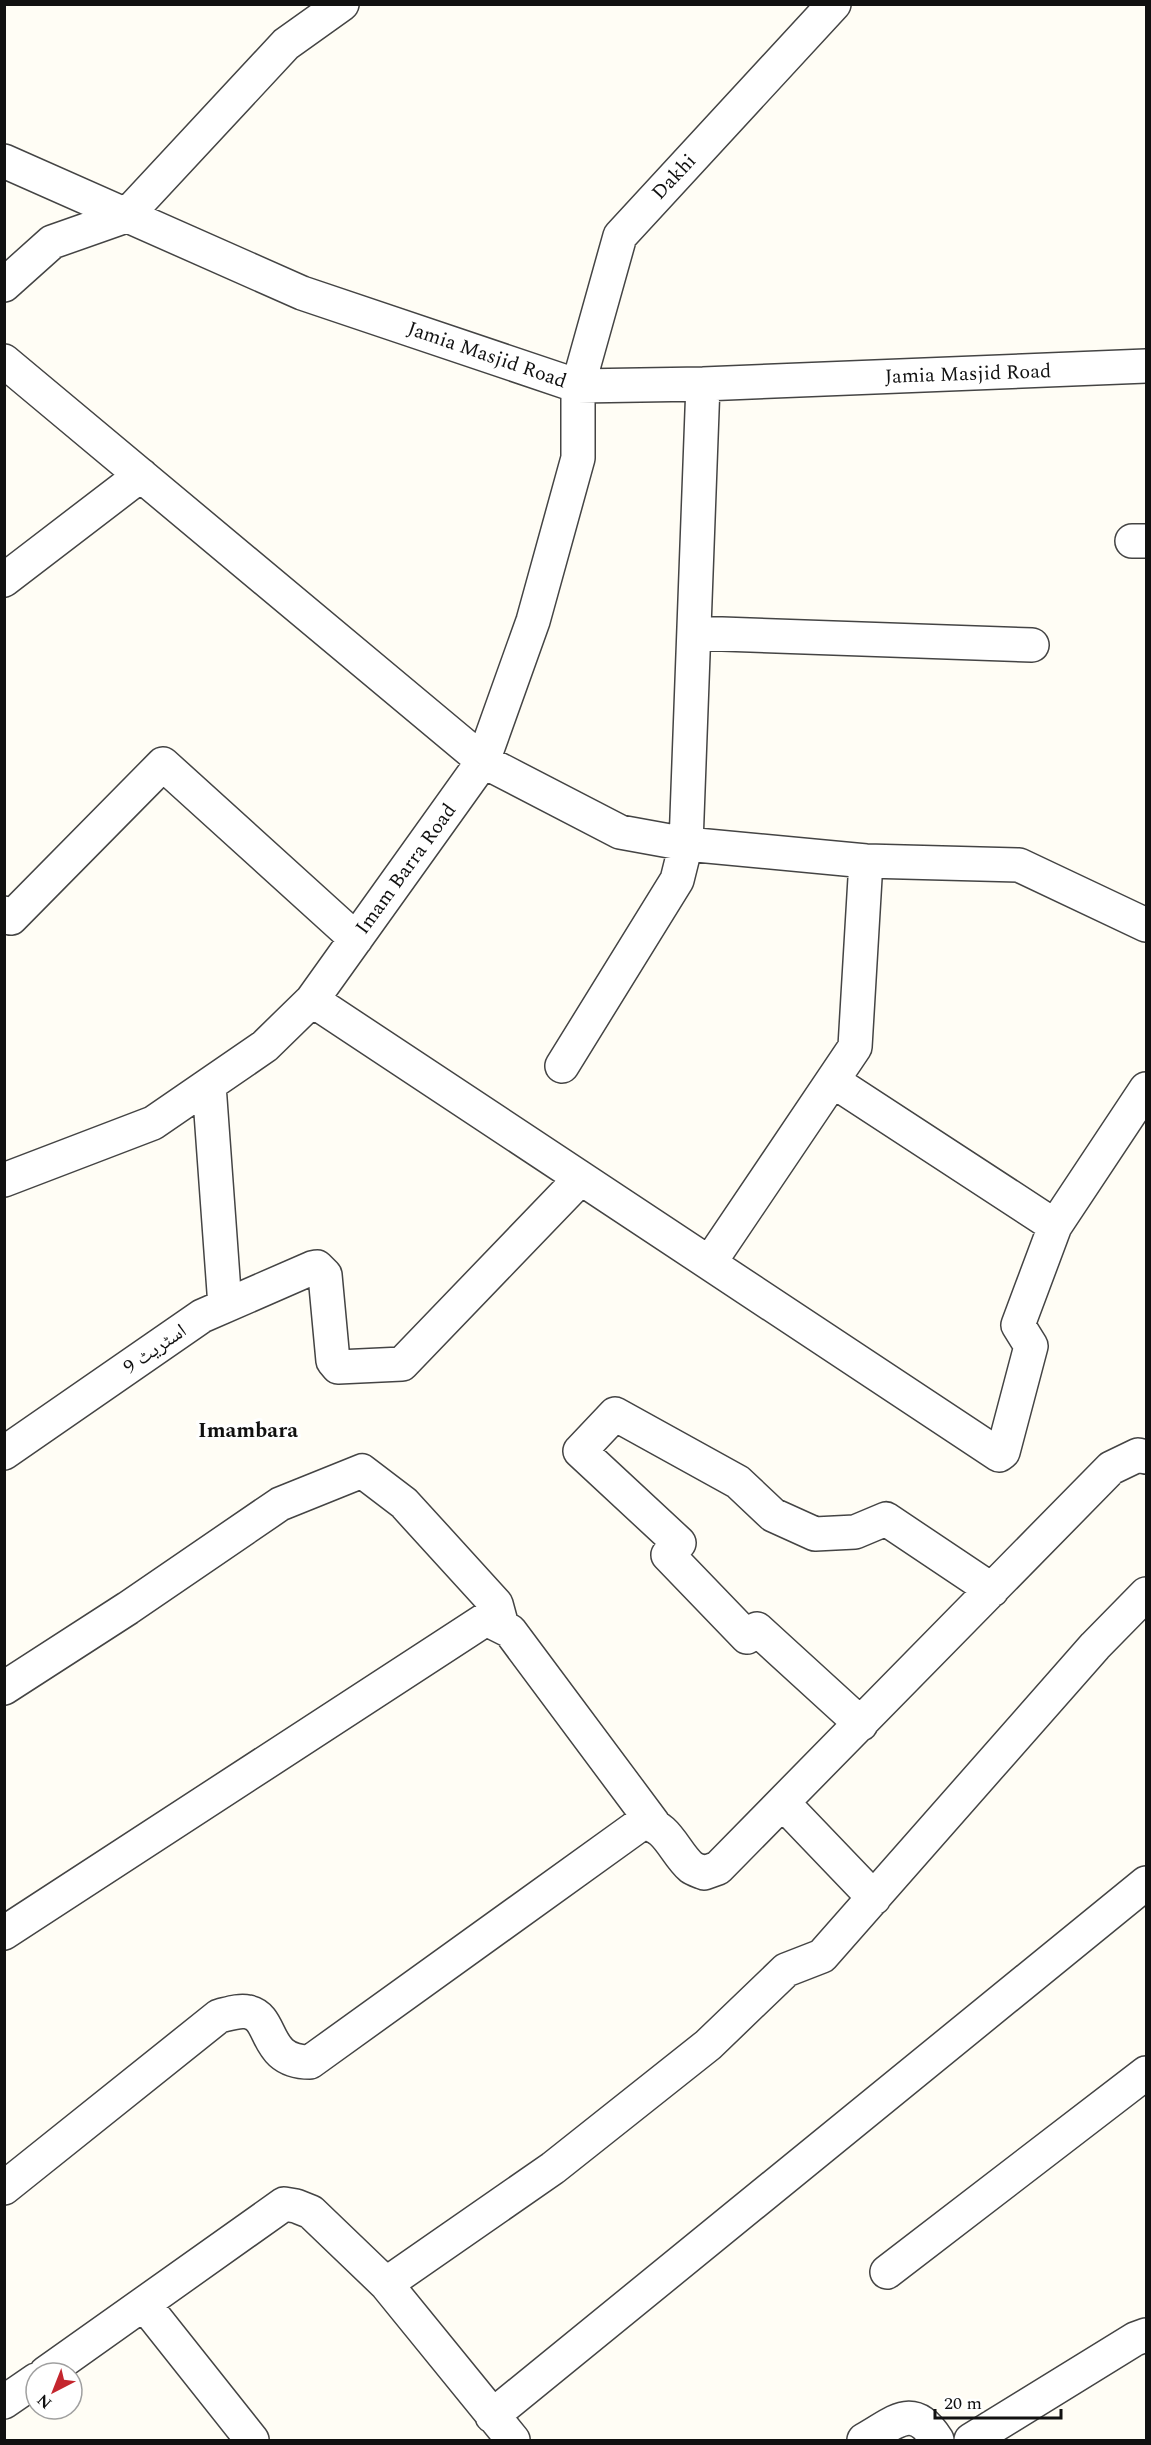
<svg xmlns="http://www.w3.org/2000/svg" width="1151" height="2445" font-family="Spectral,'Noto Naskh Arabic',serif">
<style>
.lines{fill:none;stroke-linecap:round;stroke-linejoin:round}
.minor-casing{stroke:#444;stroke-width:36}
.minor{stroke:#fff;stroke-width:33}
.labels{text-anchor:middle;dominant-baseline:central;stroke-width:6;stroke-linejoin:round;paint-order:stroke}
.street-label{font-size:20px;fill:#111;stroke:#fff}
.neighbourhood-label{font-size:21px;font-weight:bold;fill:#111;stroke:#fff}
</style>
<rect width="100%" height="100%" fill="#fffdf5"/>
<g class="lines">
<g class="minor-casing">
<path id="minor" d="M 4,161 L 302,293 L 578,386 L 703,384 L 1146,366
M 4,285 L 52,242 L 126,216 L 286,44 L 342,4
M 4,361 L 483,761 L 620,832 L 686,844 L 866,861 L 1019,865 L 1146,925
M 1132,541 L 1146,541
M 4,580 L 141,475
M 694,633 L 1032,645
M 4,913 L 11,918 L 163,764 L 356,939
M 312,1000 L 999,1455 L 1003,1452 L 1031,1346 L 1018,1325 L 1055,1226 L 1146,1089
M 562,1066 L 677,880 L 686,844 L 703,384
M 833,1081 L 1055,1226
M 209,1085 L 225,1306
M 4,1180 L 153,1123 L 265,1046 L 312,1000 L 483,761 L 533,621 L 578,458 L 578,386 L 620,236 L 834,4
M 710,1262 L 855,1047 L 866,861
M 4,1453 L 202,1316 L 312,1268 L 317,1267 L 325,1275 L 333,1361 L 338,1367 L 402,1364 L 580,1179
M 4,1688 L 128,1608 L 280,1504 L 362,1471 L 404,1503 L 496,1604 L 502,1626
M 861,1724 L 757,1629 L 747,1637 L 668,1555 L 679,1543 L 580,1451 L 615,1414 L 738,1482 L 773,1515 L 815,1534 L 855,1532 L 886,1519 L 992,1590
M 783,1803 L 874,1898
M 4,1933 L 486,1619 L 510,1631 L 653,1823
M 4,2188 L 219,2016 C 228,2014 239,2010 248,2012 C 275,2017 262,2062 310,2062 L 642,1823 C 667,1824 674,1852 691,1867 C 695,1870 700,1871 704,1873 L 718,1868 L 1111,1468 L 1138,1455 L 1146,1457
M 887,2272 L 1146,2073
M 386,2284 L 553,2168 L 708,2045 L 786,1970 L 822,1956 L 1095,1646 L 1146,1594
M 144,2304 L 252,2440
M 46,2373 L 284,2204 L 296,2206 L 311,2212 L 386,2284 L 513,2440
M 4,2402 L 36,2380
M 492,2416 L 1146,1883
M 864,2440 C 895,2423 913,2401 937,2440
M 971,2440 L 1135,2339 L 1146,2335"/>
</g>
<use href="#minor" class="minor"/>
</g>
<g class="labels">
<g class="street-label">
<text transform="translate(674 177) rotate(-47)">Dakhi</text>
<text transform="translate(487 355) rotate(19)">Jamia Masjid Road</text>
<text transform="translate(968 374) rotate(-2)">Jamia Masjid Road</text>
<text transform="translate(406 869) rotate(-54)">Imam Barra Road</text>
<text transform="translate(155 1349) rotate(-35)">اسٹریٹ 9</text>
</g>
<g class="neighbourhood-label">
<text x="248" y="1431">Imambara</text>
</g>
</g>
<rect width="1151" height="2445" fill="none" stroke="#111111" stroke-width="12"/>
<g transform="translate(54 2391) rotate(222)"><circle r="28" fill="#ffffff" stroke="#a0a0a0" stroke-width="1.5"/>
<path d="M0-4.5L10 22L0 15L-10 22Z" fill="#c4262e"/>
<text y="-9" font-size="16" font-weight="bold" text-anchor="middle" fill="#111111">N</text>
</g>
<path d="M935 2409v9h126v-9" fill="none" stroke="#111111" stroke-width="3"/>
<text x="944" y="2409" font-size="18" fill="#111111" stroke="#ffffff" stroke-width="4.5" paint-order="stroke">20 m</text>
</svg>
